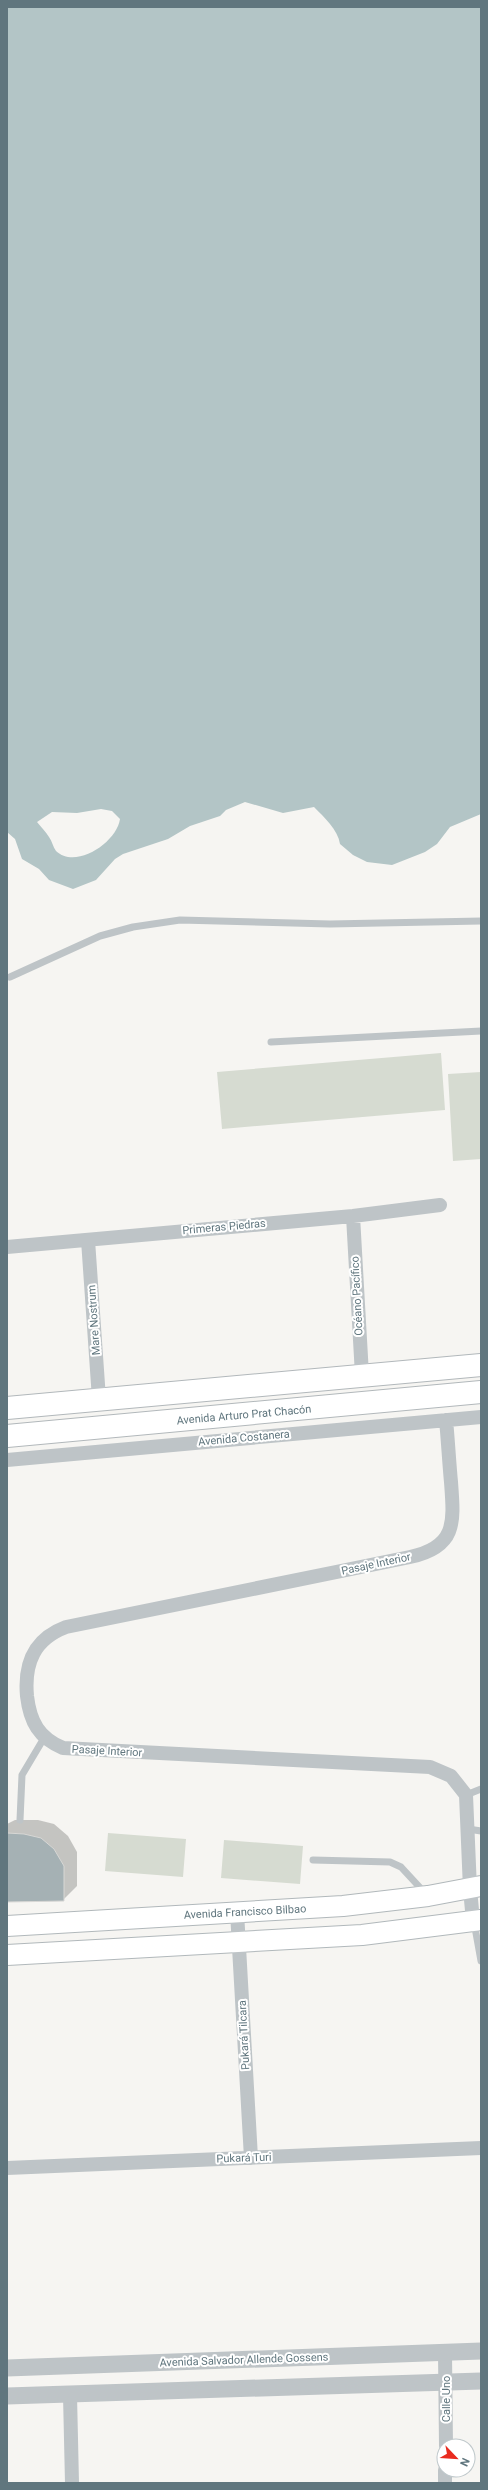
<svg xmlns="http://www.w3.org/2000/svg" width="488" height="2490" font-family="Roboto,sans-serif">
<style>
.green{fill:#d6dbd1}
.water{fill:#b3c5c6;fill-rule:evenodd}
.shadow{fill:#0003}
.building{fill:#a5b1b4;stroke:#d7d7d5}
.lines{fill:none;stroke-linecap:round;stroke-linejoin:round}
.secondary-casing{stroke:#b1b8bb;stroke-width:22}
.primary-casing{stroke:#b2b8bb;stroke-width:24}
.service{stroke:#bec4c7;stroke-width:7}
.minor{stroke:#bec4c7;stroke-width:14}
.tertiary{stroke:#bec4c7;stroke-width:17}
.secondary{stroke:#fff;stroke-width:20}
.primary{stroke:#fff;stroke-width:22}
.labels{text-anchor:middle;dominant-baseline:central;stroke-width:4;stroke-linejoin:round;paint-order:stroke}
.street-label{font-size:11px;fill:#60767e;stroke:#fff}
</style>
<rect width="100%" height="100%" fill="#f6f5f2"/>
<path class="green" d="M 441,1053 L 445,1110 L 222,1129 L 217,1072 Z
M 481,1072 L 481,1159 L 453,1161 L 448,1074 Z
M 108,1833 L 186,1839 L 183,1877 L 105,1871 Z
M 224,1840 L 303,1846 L 300,1884 L 221,1878 Z"/>
<path class="water" d="M 7,7 L 481,7 L 481,814 L 450,827 L 437,844 L 425,852 L 392,865 L 367,862 L 353,855 L 340,844 C 338,830 324,817 314,807 L 283,813 L 245,802 L 226,810 L 220,816 L 190,826 L 168,839 L 123,854 L 115,859 L 96,880 L 73,889 L 49,880 L 39,869 L 22,859 L 15,839 L 7,832 ZM 101,809 L 112,811 L 120,819 C 117,842 76,870 56,851 C 53,847 52,841 49,837 C 46,832 41,827 37,822 L 52,812 L 77,813 Z"/>
<path class="shadow" d="M 15,1820 L 38,1820 L 54,1824 L 68,1836 L 77,1852 L 77,1886 L 63,1900 L 7,1901 L 7,1824 Z"/>
<path class="building" d="M 7,1833 L 24,1834 L 41,1838 L 54,1849 L 64,1866 L 64,1901 L 7,1902 Z"/>
<g class="lines">
<g class="secondary-casing">
<path id="secondary" d="M 7,1926 L 343,1906 L 428,1896 L 481,1886
M 7,1955 L 362,1935 L 481,1920"/>
</g>
<g class="primary-casing">
<path id="primary" d="M 7,1408 L 481,1365
M 7,1436 L 481,1392"/>
</g>
<path class="service" d="M 10,977 L 100,936 L 133,927 L 180,920 L 330,924 L 481,921
M 271,1042 L 481,1031
M 466,1795 L 481,1789
M 20,1820 L 22,1775 L 44,1738
M 468,1829 L 481,1831
M 313,1860 L 390,1862 L 401,1867 L 425,1893
M 474,1922 L 481,1961"/>
<path class="minor" d="M 353,1216 L 362,1375
M 88,1240 L 99,1399
M 7,1247 L 353,1216 L 440,1205
M 446,1420 C 448,1440 449,1461 451,1482 C 454,1522 457,1547 410,1557 L 66,1627 C 34,1639 24,1663 27,1696 C 30,1722 39,1738 63,1748 L 430,1767 L 451,1776 L 466,1795 L 470,1889 L 473,1921
M 7,1460 L 481,1417
M 237,1912 L 251,2158
M 7,2168 L 481,2148
M 445,2353 L 446,2446
M 70,2395 L 72,2483
M 445,2483 L 445,2470"/>
<path class="tertiary" d="M 7,2368 L 481,2351
M 7,2396 L 481,2381"/>
<use href="#secondary" class="secondary"/>
<use href="#primary" class="primary"/>
</g>
<g class="labels">
<g class="street-label">
<text transform="translate(224 1227) rotate(-5)">Primeras Piedras</text>
<text transform="translate(357 1296) rotate(-93)">Océano Pacífico</text>
<text transform="translate(94 1320) rotate(-94)">Mare Nostrum</text>
<text transform="translate(244 1415) rotate(-5)">Avenida Arturo Prat Chacón</text>
<text transform="translate(244 1438) rotate(-5)">Avenida Costanera</text>
<text transform="translate(376 1564) rotate(-12)">Pasaje Interior</text>
<text transform="translate(107 1751) rotate(3)">Pasaje Interior</text>
<text transform="translate(245 1912) rotate(-3)">Avenida Francisco Bilbao</text>
<text transform="translate(244 2035) rotate(-93)">Pukará Tilcara</text>
<text transform="translate(244 2158) rotate(-2)">Pukará Turi</text>
<text transform="translate(244 2360) rotate(-2)">Avenida Salvador Allende Gossens</text>
<text transform="translate(446 2399) rotate(-90)">Calle Uno</text>
</g>
</g>
<rect width="488" height="2490" fill="none" stroke="#60767e" stroke-width="16"/>
<g transform="translate(456 2458) rotate(115)"><circle r="19" fill="#ffffff" stroke="#bfc8cb"/>
<path d="M0-3L7 15L0 10L-7 15Z" fill="#e92b1f"/>
<text y="-6" font-size="11" font-weight="bold" text-anchor="middle" fill="#60767e">N</text>
</g>
</svg>
